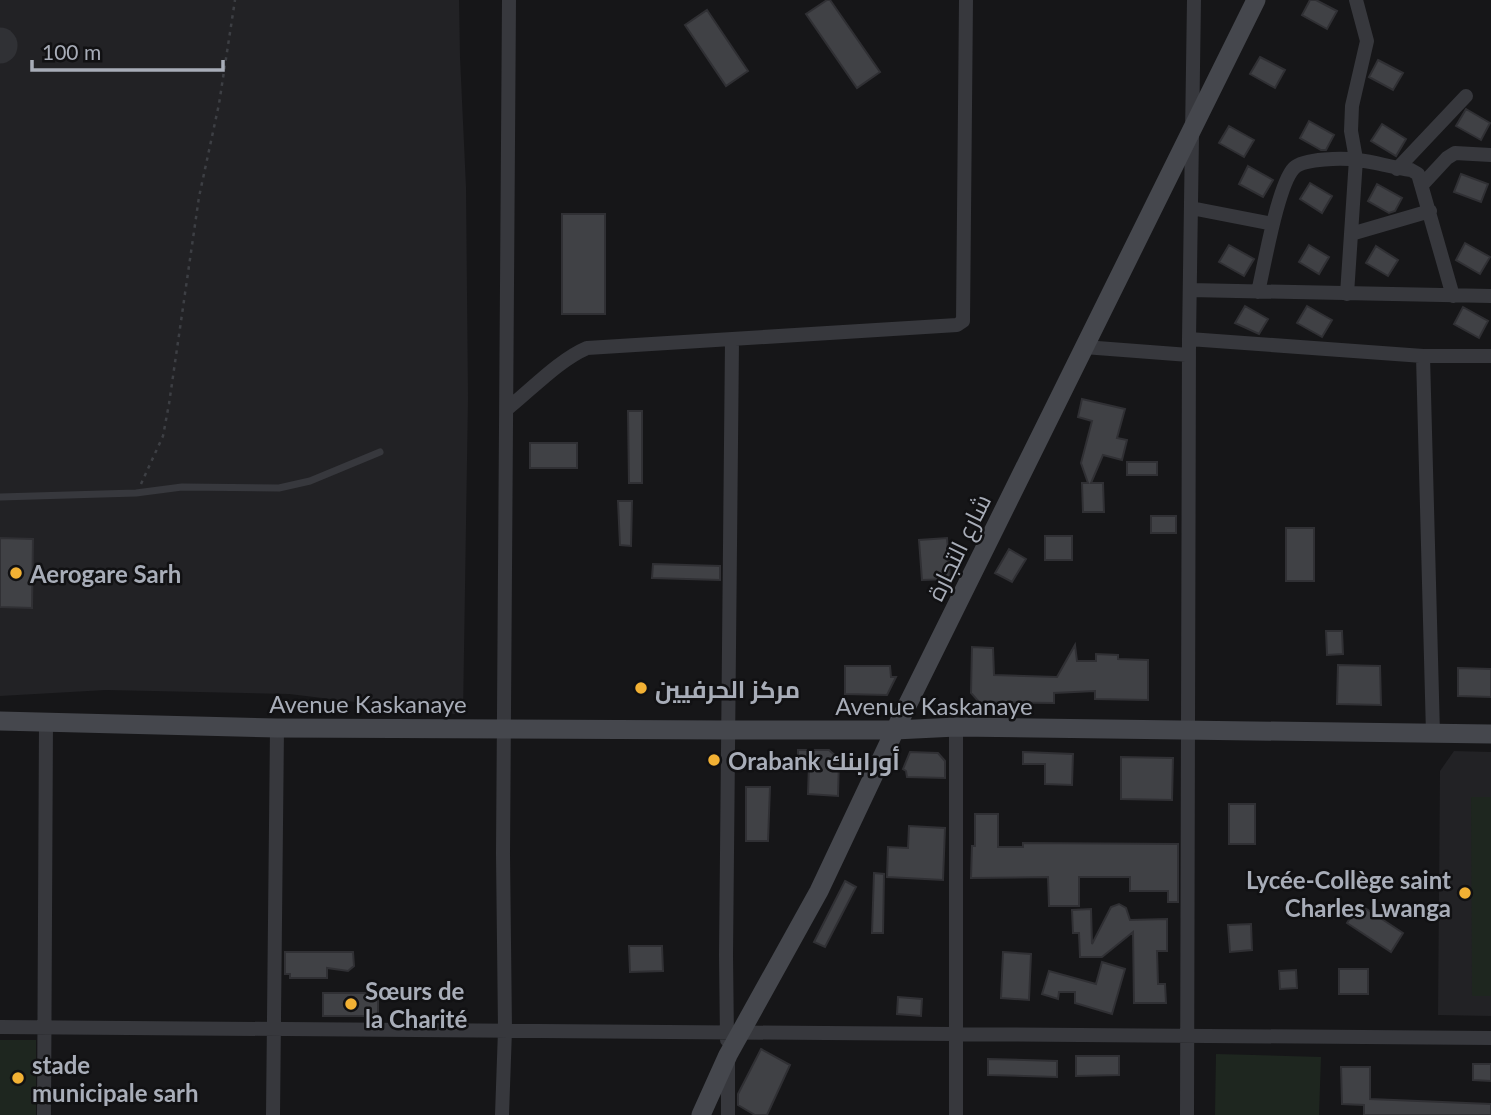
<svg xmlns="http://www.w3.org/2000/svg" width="1491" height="1115" font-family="Lato,Cairo,sans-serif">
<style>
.built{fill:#222225}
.grass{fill:#1e261f}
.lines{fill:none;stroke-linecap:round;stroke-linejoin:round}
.taxiway{stroke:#303135;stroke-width:35}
.building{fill:#404145;stroke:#303034;stroke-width:2}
.path{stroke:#3d3f44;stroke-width:2.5;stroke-dasharray:3.5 5;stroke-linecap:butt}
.lane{stroke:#37383d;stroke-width:7}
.street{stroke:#37383d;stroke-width:14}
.secondary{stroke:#45474d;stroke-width:19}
.poi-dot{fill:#f2b134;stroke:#111113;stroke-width:2.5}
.labels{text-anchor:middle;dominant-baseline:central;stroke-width:5;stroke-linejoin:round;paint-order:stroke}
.street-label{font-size:24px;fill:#a8adb8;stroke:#111113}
.poi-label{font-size:24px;font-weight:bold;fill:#a8adb8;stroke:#111113;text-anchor:start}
</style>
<rect width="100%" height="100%" fill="#161618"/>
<path class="built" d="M 0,0 L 459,0 L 460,57 L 466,187 L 468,398 L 463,715 L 289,694 L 106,690 L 0,696 Z
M 1454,751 L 1491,752 L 1491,1016 L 1438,1015 L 1440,771 Z"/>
<path class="grass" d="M 1471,797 L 1491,797 L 1491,996 L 1472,996 Z
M 0,1040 L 36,1040 L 36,1115 L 0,1115 Z
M 1216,1054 L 1321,1057 L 1319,1115 L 1215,1115 Z"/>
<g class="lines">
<path class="taxiway" d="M 0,45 L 0,46"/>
</g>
<path class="building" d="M 827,0 L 830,0 L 880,72 L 857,88 L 806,14 Z
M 1310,0 L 1316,0 L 1337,11 L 1327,29 L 1302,15 Z
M 707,10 L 748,71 L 726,86 L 685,25 Z
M 1260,57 L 1285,70 L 1275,88 L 1250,74 Z
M 1378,60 L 1403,73 L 1393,90 L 1369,77 Z
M 1466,109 L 1490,123 L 1481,140 L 1456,126 Z
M 1309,121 L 1334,135 L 1326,150 L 1321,150 L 1300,138 Z
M 1382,124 L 1406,139 L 1396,156 L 1371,141 Z
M 1229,126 L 1254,140 L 1244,157 L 1219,143 Z
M 1248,166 L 1273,180 L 1263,197 L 1239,184 Z
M 1461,174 L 1488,184 L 1481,202 L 1454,192 Z
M 1310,183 L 1332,196 L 1322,213 L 1300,199 Z
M 1377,184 L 1402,198 L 1395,211 L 1389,213 L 1368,201 Z
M 562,214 L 605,214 L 605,314 L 562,314 Z
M 1465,243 L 1490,257 L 1480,274 L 1456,260 Z
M 1229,245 L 1254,259 L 1244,276 L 1219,262 Z
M 1309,245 L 1329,257 L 1319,274 L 1299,262 Z
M 1376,246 L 1398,260 L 1388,276 L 1366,263 Z
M 1245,306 L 1268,319 L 1259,334 L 1235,323 Z
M 1307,306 L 1332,320 L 1322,337 L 1297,323 Z
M 1463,307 L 1488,321 L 1479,338 L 1454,324 Z
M 1082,399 L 1125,409 L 1117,438 L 1127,440 L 1122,460 L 1103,455 L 1091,483 L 1103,483 L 1104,512 L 1083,512 L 1082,483 L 1088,483 L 1081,463 L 1092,421 L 1078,417 Z
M 628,411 L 642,411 L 642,483 L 629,483 Z
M 530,443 L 577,443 L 577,468 L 530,468 Z
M 1127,462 L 1157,462 L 1157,475 L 1127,475 Z
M 618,501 L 632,501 L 631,546 L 620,545 Z
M 1151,516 L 1176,516 L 1176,533 L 1151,533 Z
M 1286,528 L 1314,528 L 1314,581 L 1286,581 Z
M 1045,536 L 1072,536 L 1072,560 L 1045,560 Z
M 0,538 L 33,539 L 32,608 L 0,607 Z
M 947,538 L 950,579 L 922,580 L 919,540 Z
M 1009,549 L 1026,559 L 1012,582 L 995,573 Z
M 653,564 L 720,566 L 720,580 L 652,578 Z
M 1326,631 L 1342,631 L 1343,654 L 1327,655 Z
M 1075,645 L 1077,661 L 1096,661 L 1096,654 L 1118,655 L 1118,659 L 1148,660 L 1148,700 L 1095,699 L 1095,691 L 1054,693 L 1054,703 L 979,702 L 971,693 L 972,647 L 993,648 L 994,675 L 1057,677 Z
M 1338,665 L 1380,666 L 1381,705 L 1337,704 Z
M 845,666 L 890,666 L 891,677 L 896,677 L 887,695 L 845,694 Z
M 1458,668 L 1491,669 L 1491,697 L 1458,696 Z
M 798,750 L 829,750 L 839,759 L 838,796 L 808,794 L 809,764 L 798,764 Z
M 910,752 L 938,753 L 945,761 L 945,778 L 907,777 L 906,771 L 903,769 Z
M 1023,752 L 1073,754 L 1072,785 L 1045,784 L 1045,764 L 1023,764 Z
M 1121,757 L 1173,758 L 1172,800 L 1121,799 Z
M 746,787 L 770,787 L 768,841 L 746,841 Z
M 1229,804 L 1255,804 L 1255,844 L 1229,844 Z
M 975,814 L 998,814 L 998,847 L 1023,847 L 1023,843 L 1178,844 L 1178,902 L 1168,902 L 1168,891 L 1130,891 L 1130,877 L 1079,877 L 1079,906 L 1049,906 L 1048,877 L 971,878 L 972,846 L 975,846 Z
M 909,826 L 945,828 L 943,880 L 887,877 L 888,847 L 908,848 Z
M 874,873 L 884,874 L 883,933 L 872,933 Z
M 845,881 L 856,887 L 825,947 L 814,942 Z
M 1119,904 L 1126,908 L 1130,920 L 1167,919 L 1167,951 L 1157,951 L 1158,984 L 1165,984 L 1166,1003 L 1134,1003 L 1133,932 L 1102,957 L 1080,957 L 1079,933 L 1073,933 L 1072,910 L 1091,909 L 1092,944 L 1111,907 Z
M 1359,904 L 1403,933 L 1391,952 L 1347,923 Z
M 1251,924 L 1252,950 L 1230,952 L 1228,925 Z
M 629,946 L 662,946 L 663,971 L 630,972 Z
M 285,952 L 353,952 L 354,966 L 348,971 L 327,968 L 327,978 L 290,978 L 290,974 L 285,974 Z
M 1003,952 L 1031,954 L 1029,1000 L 1001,998 Z
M 1102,962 L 1125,969 L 1112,1014 L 1075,1003 L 1075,992 L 1059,992 L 1058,999 L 1042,994 L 1049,971 L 1096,984 Z
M 1339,969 L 1368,969 L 1368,994 L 1339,994 Z
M 1296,970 L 1297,988 L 1280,989 L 1279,971 Z
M 323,993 L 378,993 L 378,1016 L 323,1016 Z
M 898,997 L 922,999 L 921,1016 L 897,1014 Z
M 761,1049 L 790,1065 L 767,1115 L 755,1115 L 738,1105 L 738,1094 Z
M 1076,1056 L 1119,1056 L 1119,1075 L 1076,1076 Z
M 988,1059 L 1057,1061 L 1057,1077 L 988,1075 Z
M 1473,1064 L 1491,1064 L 1491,1081 L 1473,1080 Z
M 1341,1067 L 1370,1067 L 1370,1099 L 1491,1104 L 1491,1115 L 1364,1115 L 1364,1105 L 1342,1104 Z"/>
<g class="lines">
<path class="path" d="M 141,484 L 163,436 L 169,404 L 199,197 L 219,104 L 235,0"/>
<path class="lane" d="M 0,497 L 136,493 L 182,487 L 279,488 L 310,481 L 380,452"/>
<path class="street" d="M 1397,169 L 1466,96
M 1422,185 L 1447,158 L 1455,153 L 1491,155
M 1191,208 L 1273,224
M 1351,234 L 1430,211
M 1190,290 L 1491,296
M 1258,292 C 1264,267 1278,184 1294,168 C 1304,158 1344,158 1358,160 C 1376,162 1393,168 1411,170 L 1418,174 L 1453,296
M 1347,294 L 1356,159 L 1351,131 L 1352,106 L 1367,41 L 1356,0
M 1189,339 L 1423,356 L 1491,356
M 1084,347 L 1189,355
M 1423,356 L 1433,734
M 507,409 C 532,389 559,360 587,348 L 957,325 L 963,321 L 966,0
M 0,1027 L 1491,1038
M 727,1040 L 726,955 L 732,341
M 44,1115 L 46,722
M 273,1115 L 277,728
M 502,1115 L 505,1030 L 503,854 L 509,0
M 728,1115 L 728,1060
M 956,1115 L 956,727
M 1187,1115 L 1189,339 L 1194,0"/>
<path class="secondary" d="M 0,721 L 277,728 L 728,730 L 895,730 L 956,727 L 1491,734
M 701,1115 L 728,1055 L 819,891 L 895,730 L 1256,0"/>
</g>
<g class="poi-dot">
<circle cx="16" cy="573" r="7"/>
<circle cx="641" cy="688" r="7"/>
<circle cx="714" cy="760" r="7"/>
<circle cx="1465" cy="893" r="7"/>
<circle cx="351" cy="1004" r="7"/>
<circle cx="18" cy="1078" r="7"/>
</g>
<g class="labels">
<g class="street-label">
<text transform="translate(958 547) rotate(-64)">شارع التجارة</text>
<text x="368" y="703">Avenue Kaskanaye</text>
<text x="934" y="705">Avenue Kaskanaye</text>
</g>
<g class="poi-label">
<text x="30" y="573">Aerogare Sarh</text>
<text x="655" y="688">مركز الحرفيين</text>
<text x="728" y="760">Orabank أورابنك</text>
<text x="1451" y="879" text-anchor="end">Lycée-Collège saint<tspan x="1451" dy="28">Charles Lwanga</tspan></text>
<text x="365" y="990">Sœurs de<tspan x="365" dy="28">la Charité</tspan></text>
<text x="32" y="1064">stade<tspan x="32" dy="28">municipale sarh</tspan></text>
</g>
</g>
<path d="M32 60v10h191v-10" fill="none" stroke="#a8adb8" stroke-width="3.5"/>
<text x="42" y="60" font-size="21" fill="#a8adb8" stroke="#111113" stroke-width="5" paint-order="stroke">100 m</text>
</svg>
